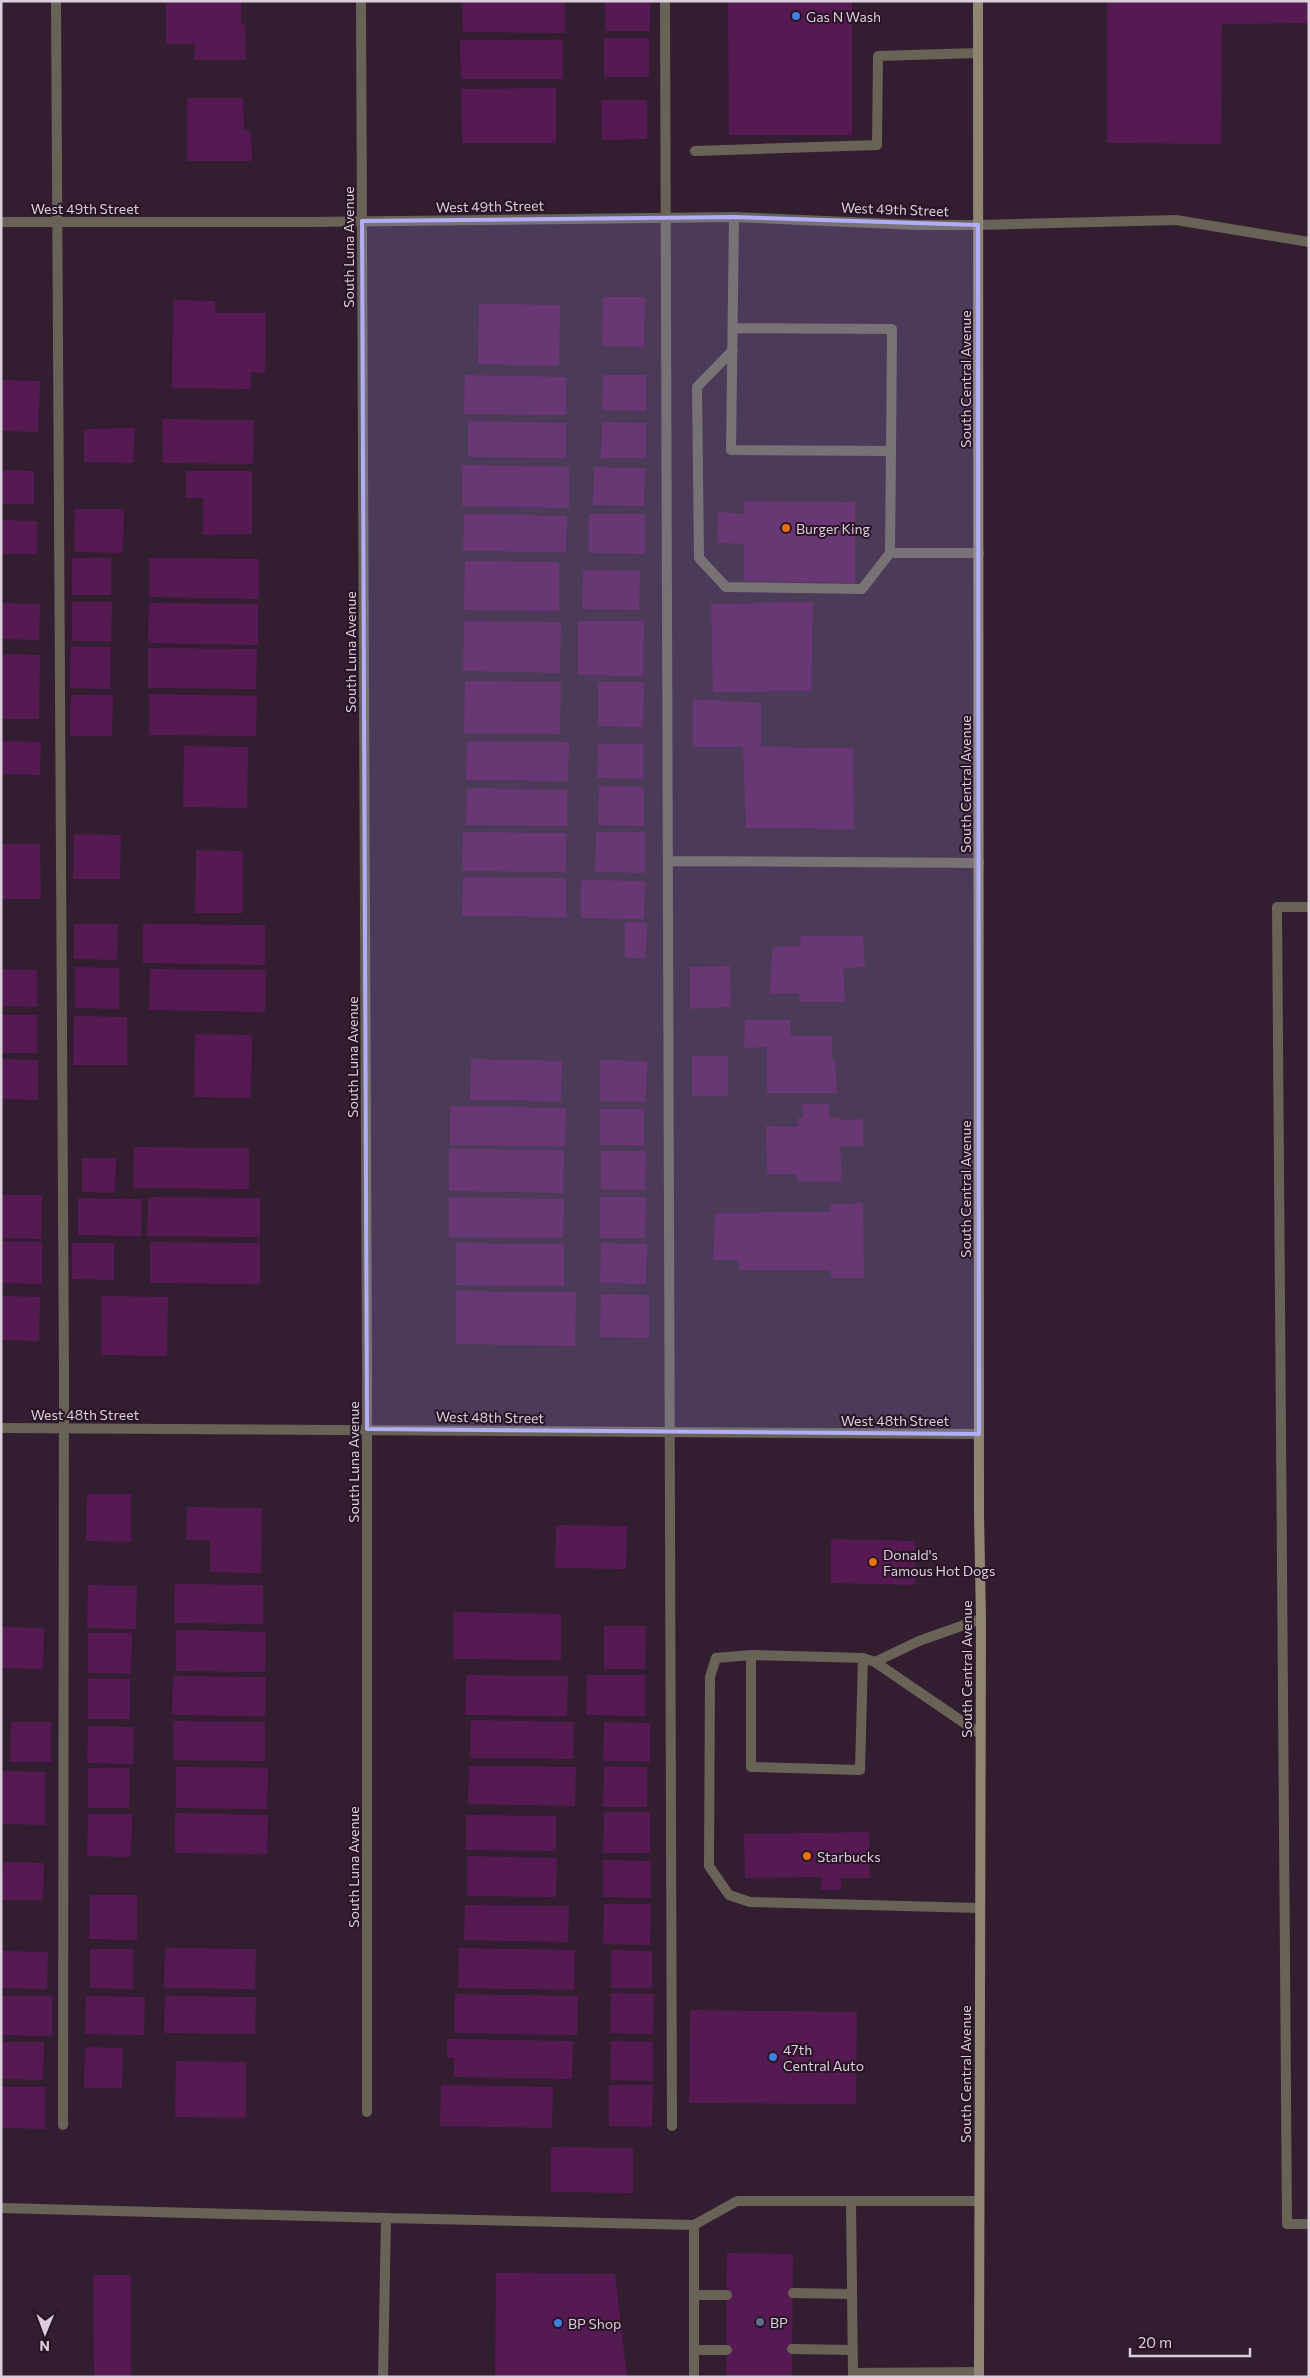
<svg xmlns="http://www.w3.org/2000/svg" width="1310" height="2378" font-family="Commissioner,sans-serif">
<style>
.building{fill:#561a53}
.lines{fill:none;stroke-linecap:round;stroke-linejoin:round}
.lane{stroke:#696357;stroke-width:10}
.street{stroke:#696357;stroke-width:10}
.secondary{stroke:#8f8573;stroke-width:10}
.marked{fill:#b2adf9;fill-opacity:0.2;stroke:#b2adf9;stroke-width:4;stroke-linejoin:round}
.shop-dot{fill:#3f7fe0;stroke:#281426;stroke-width:2}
.food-dot{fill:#e8710a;stroke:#281426;stroke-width:2}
.service-dot{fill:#5c6f8a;stroke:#281426;stroke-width:2}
.labels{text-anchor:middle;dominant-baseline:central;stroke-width:4;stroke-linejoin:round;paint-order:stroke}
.poi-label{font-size:14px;fill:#dcceda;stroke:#281426;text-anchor:start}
.street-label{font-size:14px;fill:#dcceda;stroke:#281426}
</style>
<rect width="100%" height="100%" fill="#321e30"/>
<path class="building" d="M 166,1 L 241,1 L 241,24 L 245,24 L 246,60 L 194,60 L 195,44 L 166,44 Z
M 462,1 L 565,1 L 565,33 L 463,32 Z
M 605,1 L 650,1 L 650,31 L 605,31 Z
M 728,1 L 852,1 L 852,135 L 729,135 Z
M 1107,1 L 1309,1 L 1309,23 L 1222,24 L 1221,144 L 1107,143 Z
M 604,38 L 649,38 L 649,77 L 604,77 Z
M 460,40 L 563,40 L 563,79 L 461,79 Z
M 556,88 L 556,143 L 462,143 L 461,89 Z
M 187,98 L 243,98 L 244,131 L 251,131 L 252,161 L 187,161 Z
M 601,100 L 647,100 L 647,139 L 602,140 Z
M 603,297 L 645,297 L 644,347 L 602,346 Z
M 173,300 L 215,301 L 215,313 L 266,313 L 265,373 L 251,372 L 251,389 L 172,388 Z
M 479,304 L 560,305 L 559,366 L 478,364 Z
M 465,375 L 566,377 L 566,415 L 464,414 Z
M 603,375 L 646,375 L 646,411 L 602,410 Z
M 1,380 L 40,381 L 38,432 L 1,431 Z
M 162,419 L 254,420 L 253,464 L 163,463 Z
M 468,421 L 566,423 L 566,458 L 468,457 Z
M 602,422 L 646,423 L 646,458 L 601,458 Z
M 135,428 L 133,463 L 84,462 L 84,429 Z
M 462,465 L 569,467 L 569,508 L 462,506 Z
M 594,467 L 645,468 L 644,506 L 593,505 Z
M 1,470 L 34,471 L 34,504 L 1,504 Z
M 186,471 L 252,471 L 252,534 L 203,535 L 203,498 L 186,498 Z
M 744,501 L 855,502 L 855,583 L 744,581 L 744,544 L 717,543 L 718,512 L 744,514 Z
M 75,509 L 124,509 L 123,553 L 74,552 Z
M 464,514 L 567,516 L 566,552 L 463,551 Z
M 589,514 L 645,514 L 645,554 L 589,553 Z
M 1,520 L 37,521 L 37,554 L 1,554 Z
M 72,558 L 111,558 L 111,595 L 72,595 Z
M 149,558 L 259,559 L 259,599 L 149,597 Z
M 465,561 L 559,562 L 559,611 L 464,610 Z
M 583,570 L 640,571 L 639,610 L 582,609 Z
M 72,602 L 112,602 L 111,642 L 72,641 Z
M 813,602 L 811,691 L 713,692 L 711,604 Z
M 1,603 L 40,604 L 39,640 L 1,639 Z
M 149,603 L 258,604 L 258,645 L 148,643 Z
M 464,621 L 561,622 L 560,673 L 463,671 Z
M 578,621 L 644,621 L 643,676 L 578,675 Z
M 71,646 L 111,647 L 110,689 L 70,688 Z
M 148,648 L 257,649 L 256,689 L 148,688 Z
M 1,654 L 40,655 L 39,719 L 1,719 Z
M 465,681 L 561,682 L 560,734 L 464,733 Z
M 598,682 L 644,682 L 643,727 L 598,726 Z
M 149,694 L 257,696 L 256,736 L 149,735 Z
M 71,695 L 113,695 L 112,736 L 70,736 Z
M 693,699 L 761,703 L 761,747 L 853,748 L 854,829 L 746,828 L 743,747 L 693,747 Z
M 1,741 L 41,742 L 40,775 L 1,774 Z
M 467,741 L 569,742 L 568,781 L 466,780 Z
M 598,744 L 643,744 L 643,779 L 597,778 Z
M 184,746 L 248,747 L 247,808 L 183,807 Z
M 599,786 L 644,787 L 644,826 L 598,825 Z
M 467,788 L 567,790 L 567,826 L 466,825 Z
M 463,832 L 566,833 L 566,872 L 462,871 Z
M 596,832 L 645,832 L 645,873 L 595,872 Z
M 74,834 L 121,835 L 120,879 L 73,879 Z
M 1,844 L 40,844 L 41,899 L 1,899 Z
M 196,850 L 243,851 L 243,913 L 195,913 Z
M 463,877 L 566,878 L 566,917 L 462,916 Z
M 581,880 L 645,881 L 644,919 L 581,918 Z
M 625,922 L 647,923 L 646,958 L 625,958 Z
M 74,924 L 118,924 L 117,960 L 74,959 Z
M 143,924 L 265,925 L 265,965 L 143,963 Z
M 801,936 L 863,936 L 865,967 L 843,968 L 845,1002 L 800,1002 L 799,993 L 770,994 L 772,947 L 800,946 Z
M 730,966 L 731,1007 L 690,1009 L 690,967 Z
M 75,967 L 119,968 L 119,1009 L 75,1008 Z
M 1,969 L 37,970 L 37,1007 L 1,1006 Z
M 150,969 L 266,970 L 265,1012 L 149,1010 Z
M 1,1015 L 37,1015 L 37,1053 L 1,1053 Z
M 74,1016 L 127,1017 L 127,1065 L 73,1065 Z
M 745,1020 L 790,1020 L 791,1036 L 832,1036 L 832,1059 L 835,1059 L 837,1093 L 767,1093 L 767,1047 L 744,1048 Z
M 195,1034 L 252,1035 L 251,1098 L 194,1097 Z
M 692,1056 L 728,1056 L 728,1096 L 692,1096 Z
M 1,1059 L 38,1060 L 38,1100 L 1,1099 Z
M 471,1059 L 562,1061 L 561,1101 L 470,1100 Z
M 600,1060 L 647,1061 L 646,1102 L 600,1101 Z
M 802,1104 L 829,1104 L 829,1117 L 841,1118 L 841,1120 L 863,1119 L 863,1147 L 840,1146 L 842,1182 L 797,1181 L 797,1174 L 767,1174 L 766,1126 L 798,1127 L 798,1118 L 803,1118 Z
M 450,1106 L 566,1108 L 565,1147 L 450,1145 Z
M 600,1109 L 644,1109 L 644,1146 L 600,1145 Z
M 134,1147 L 249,1148 L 249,1189 L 133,1188 Z
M 449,1149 L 564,1150 L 563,1193 L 449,1191 Z
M 601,1151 L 646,1151 L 645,1190 L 601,1189 Z
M 82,1158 L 116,1158 L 115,1193 L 82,1192 Z
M 1,1195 L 42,1195 L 41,1239 L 1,1238 Z
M 148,1197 L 260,1198 L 260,1237 L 147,1236 Z
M 449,1197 L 564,1199 L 563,1238 L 449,1237 Z
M 600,1197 L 646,1197 L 645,1238 L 600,1238 Z
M 78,1198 L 142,1199 L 141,1236 L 78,1235 Z
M 863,1203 L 864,1278 L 831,1278 L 830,1270 L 739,1270 L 738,1260 L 713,1260 L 715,1213 L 830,1212 L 831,1204 Z
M 1,1241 L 42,1242 L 42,1284 L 1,1283 Z
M 150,1242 L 260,1243 L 260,1284 L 150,1283 Z
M 72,1243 L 114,1243 L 114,1280 L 72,1279 Z
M 456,1243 L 564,1244 L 564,1286 L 456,1285 Z
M 601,1243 L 647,1244 L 646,1284 L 600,1283 Z
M 456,1291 L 576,1292 L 575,1346 L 456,1344 Z
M 601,1294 L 649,1295 L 649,1338 L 600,1337 Z
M 1,1296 L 40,1297 L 39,1341 L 1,1340 Z
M 101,1296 L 168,1297 L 167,1356 L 101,1355 Z
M 87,1494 L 131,1494 L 131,1542 L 86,1541 Z
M 187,1507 L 262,1508 L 261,1573 L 210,1572 L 210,1540 L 186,1540 Z
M 556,1525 L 627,1526 L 626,1569 L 555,1568 Z
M 831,1539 L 915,1541 L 915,1585 L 831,1583 Z
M 175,1584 L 263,1585 L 263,1624 L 174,1623 Z
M 88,1585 L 137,1586 L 136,1629 L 87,1628 Z
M 453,1612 L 561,1614 L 561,1660 L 453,1659 Z
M 604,1626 L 646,1626 L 645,1669 L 604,1669 Z
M 1,1627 L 44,1628 L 43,1669 L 1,1668 Z
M 176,1630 L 266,1632 L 265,1672 L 176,1671 Z
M 88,1633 L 132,1633 L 131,1674 L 88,1673 Z
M 466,1675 L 568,1676 L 567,1716 L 465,1715 Z
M 587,1675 L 645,1675 L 645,1716 L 586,1715 Z
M 173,1676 L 266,1677 L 265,1716 L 172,1715 Z
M 88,1678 L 130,1679 L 130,1719 L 88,1719 Z
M 471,1720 L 574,1722 L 573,1759 L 470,1758 Z
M 173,1721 L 265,1722 L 265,1761 L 173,1760 Z
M 11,1722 L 51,1722 L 51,1762 L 10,1762 Z
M 604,1722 L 650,1723 L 650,1762 L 603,1761 Z
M 88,1726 L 134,1727 L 133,1764 L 87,1763 Z
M 469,1766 L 576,1767 L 575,1806 L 468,1804 Z
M 604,1766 L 647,1767 L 647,1807 L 603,1807 Z
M 176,1767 L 268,1768 L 267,1809 L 176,1808 Z
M 88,1768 L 130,1768 L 129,1808 L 88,1808 Z
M 1,1771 L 45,1772 L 45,1825 L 1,1824 Z
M 604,1812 L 650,1812 L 650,1853 L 603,1853 Z
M 175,1813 L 268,1815 L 267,1854 L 175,1853 Z
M 88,1814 L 132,1814 L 131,1857 L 87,1856 Z
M 466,1815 L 556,1816 L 556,1851 L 466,1850 Z
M 869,1832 L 870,1878 L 841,1878 L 841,1890 L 821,1890 L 821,1877 L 745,1878 L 744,1834 Z
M 467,1856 L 557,1858 L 556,1897 L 467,1896 Z
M 603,1860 L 651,1861 L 651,1898 L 603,1897 Z
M 3,1862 L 44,1863 L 43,1900 L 2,1900 Z
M 90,1895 L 137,1895 L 137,1940 L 89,1939 Z
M 604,1904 L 651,1904 L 650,1945 L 603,1944 Z
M 465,1905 L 569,1906 L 568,1942 L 464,1940 Z
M 165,1948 L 256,1949 L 255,1989 L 164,1988 Z
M 459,1948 L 575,1950 L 574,1990 L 458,1988 Z
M 90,1949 L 133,1949 L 133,1989 L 90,1988 Z
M 611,1950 L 652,1951 L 652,1988 L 611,1988 Z
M 1,1951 L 48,1952 L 47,1989 L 1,1988 Z
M 611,1993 L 654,1994 L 653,2034 L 610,2033 Z
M 455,1994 L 578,1996 L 577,2035 L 454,2033 Z
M 1,1996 L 52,1996 L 52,2036 L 1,2035 Z
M 86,1996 L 145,1997 L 144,2035 L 85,2034 Z
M 165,1996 L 256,1997 L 255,2034 L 164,2033 Z
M 690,2010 L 857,2012 L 856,2104 L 689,2103 Z
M 447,2039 L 573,2041 L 572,2079 L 454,2077 L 454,2058 L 447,2058 Z
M 611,2041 L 653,2042 L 653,2081 L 610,2080 Z
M 1,2042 L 44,2042 L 43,2080 L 1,2079 Z
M 85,2047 L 123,2048 L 122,2088 L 84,2088 Z
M 176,2061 L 246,2062 L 246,2118 L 175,2117 Z
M 441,2085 L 553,2087 L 552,2128 L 440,2126 Z
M 609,2085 L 653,2085 L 652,2127 L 609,2126 Z
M 1,2087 L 45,2087 L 45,2129 L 1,2128 Z
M 551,2147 L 633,2148 L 633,2193 L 551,2192 Z
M 727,2253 L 793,2254 L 792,2377 L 726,2377 Z
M 496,2273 L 615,2274 L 627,2377 L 495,2377 Z
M 93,2275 L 131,2275 L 131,2377 L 94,2377 Z"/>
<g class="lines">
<path class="lane" d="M 56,1 L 64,1373 L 63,2125
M 665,1 L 672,2126
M 695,151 L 877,145 L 878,56 L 978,53
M 734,217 L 731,450 L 891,451 L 890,553 L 979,553
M 978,225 L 1176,220 L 1309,242
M 733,328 L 892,329 L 891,451
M 733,350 L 697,387 L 699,558 L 726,587 L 862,589 L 890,553
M 668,861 L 979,863
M 1309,907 L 1277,907 L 1287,2224 L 1309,2224
M 751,1655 L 751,1767 L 860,1770 L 863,1658
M 875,1662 L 919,1641 L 981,1619
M 979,1908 L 750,1902 L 729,1895 L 709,1866 L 710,1677 L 716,1658 L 751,1655 L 863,1658 L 875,1662 L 979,1733
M 851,2201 L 853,2377
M 1,2208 L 386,2218
M 793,2293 L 851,2294
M 694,2295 L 727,2295
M 792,2349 L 853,2350
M 694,2350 L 727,2350
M 853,2373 L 979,2372
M 383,2377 L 386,2218 L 694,2225 L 737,2201 L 979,2201
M 694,2377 L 694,2225"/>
<path class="street" d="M 361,1 L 367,1373 L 367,2112
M 1,222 L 309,222 L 734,217 L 918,225 L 978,225
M 1,1428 L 979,1434"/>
<path class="secondary" d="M 978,1 L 979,1514 L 981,1619 L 979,2377"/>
</g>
<path class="marked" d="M 734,217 L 978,225 L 979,1434 L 367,1429 L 362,221 Z"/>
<g class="shop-dot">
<circle cx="796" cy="16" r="5"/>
<circle cx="773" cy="2057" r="5"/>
<circle cx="558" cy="2323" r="5"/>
</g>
<g class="food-dot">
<circle cx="786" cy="528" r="5"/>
<circle cx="873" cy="1562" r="5"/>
<circle cx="807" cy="1856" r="5"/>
</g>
<circle class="service-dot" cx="760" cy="2322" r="5"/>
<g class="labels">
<g class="poi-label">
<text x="806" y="16">Gas N Wash</text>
<text x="796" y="528">Burger King</text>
<text x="883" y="1554">Donald's<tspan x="883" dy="16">Famous Hot Dogs</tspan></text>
<text x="817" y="1856">Starbucks</text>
<text x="783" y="2049">47th<tspan x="783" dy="16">Central Auto</tspan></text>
<text x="770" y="2322">BP</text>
<text x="568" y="2323">BP Shop</text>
</g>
<g class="street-label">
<text transform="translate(490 206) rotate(-1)">West 49th Street</text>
<text x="85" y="208">West 49th Street</text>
<text transform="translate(895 209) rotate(2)">West 49th Street</text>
<text transform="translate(348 247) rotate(-90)">South Luna Avenue</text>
<text transform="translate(965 379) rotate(-90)">South Central Avenue</text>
<text transform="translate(350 652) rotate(-90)">South Luna Avenue</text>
<text transform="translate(965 784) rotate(-90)">South Central Avenue</text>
<text transform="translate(352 1057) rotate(-90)">South Luna Avenue</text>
<text transform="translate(965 1189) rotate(-90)">South Central Avenue</text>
<text x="85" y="1414">West 48th Street</text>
<text transform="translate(490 1417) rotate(1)">West 48th Street</text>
<text x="895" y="1420">West 48th Street</text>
<text transform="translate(353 1462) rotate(-90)">South Luna Avenue</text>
<text transform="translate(966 1669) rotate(-90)">South Central Avenue</text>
<text transform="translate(353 1867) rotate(-90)">South Luna Avenue</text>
<text transform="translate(965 2074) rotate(-90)">South Central Avenue</text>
</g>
</g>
<rect width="1310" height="2378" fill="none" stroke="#dcceda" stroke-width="5"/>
<g transform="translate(45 2333) rotate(181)" stroke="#281426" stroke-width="4" paint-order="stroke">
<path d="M0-4L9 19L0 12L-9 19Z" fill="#dcceda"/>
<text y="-8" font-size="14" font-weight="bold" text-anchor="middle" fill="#dcceda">N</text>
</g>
<path d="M1130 2348v8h120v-8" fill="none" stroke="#dcceda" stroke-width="2.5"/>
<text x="1138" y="2348" font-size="15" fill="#dcceda" stroke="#281426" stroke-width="4" paint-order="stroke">20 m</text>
</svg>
